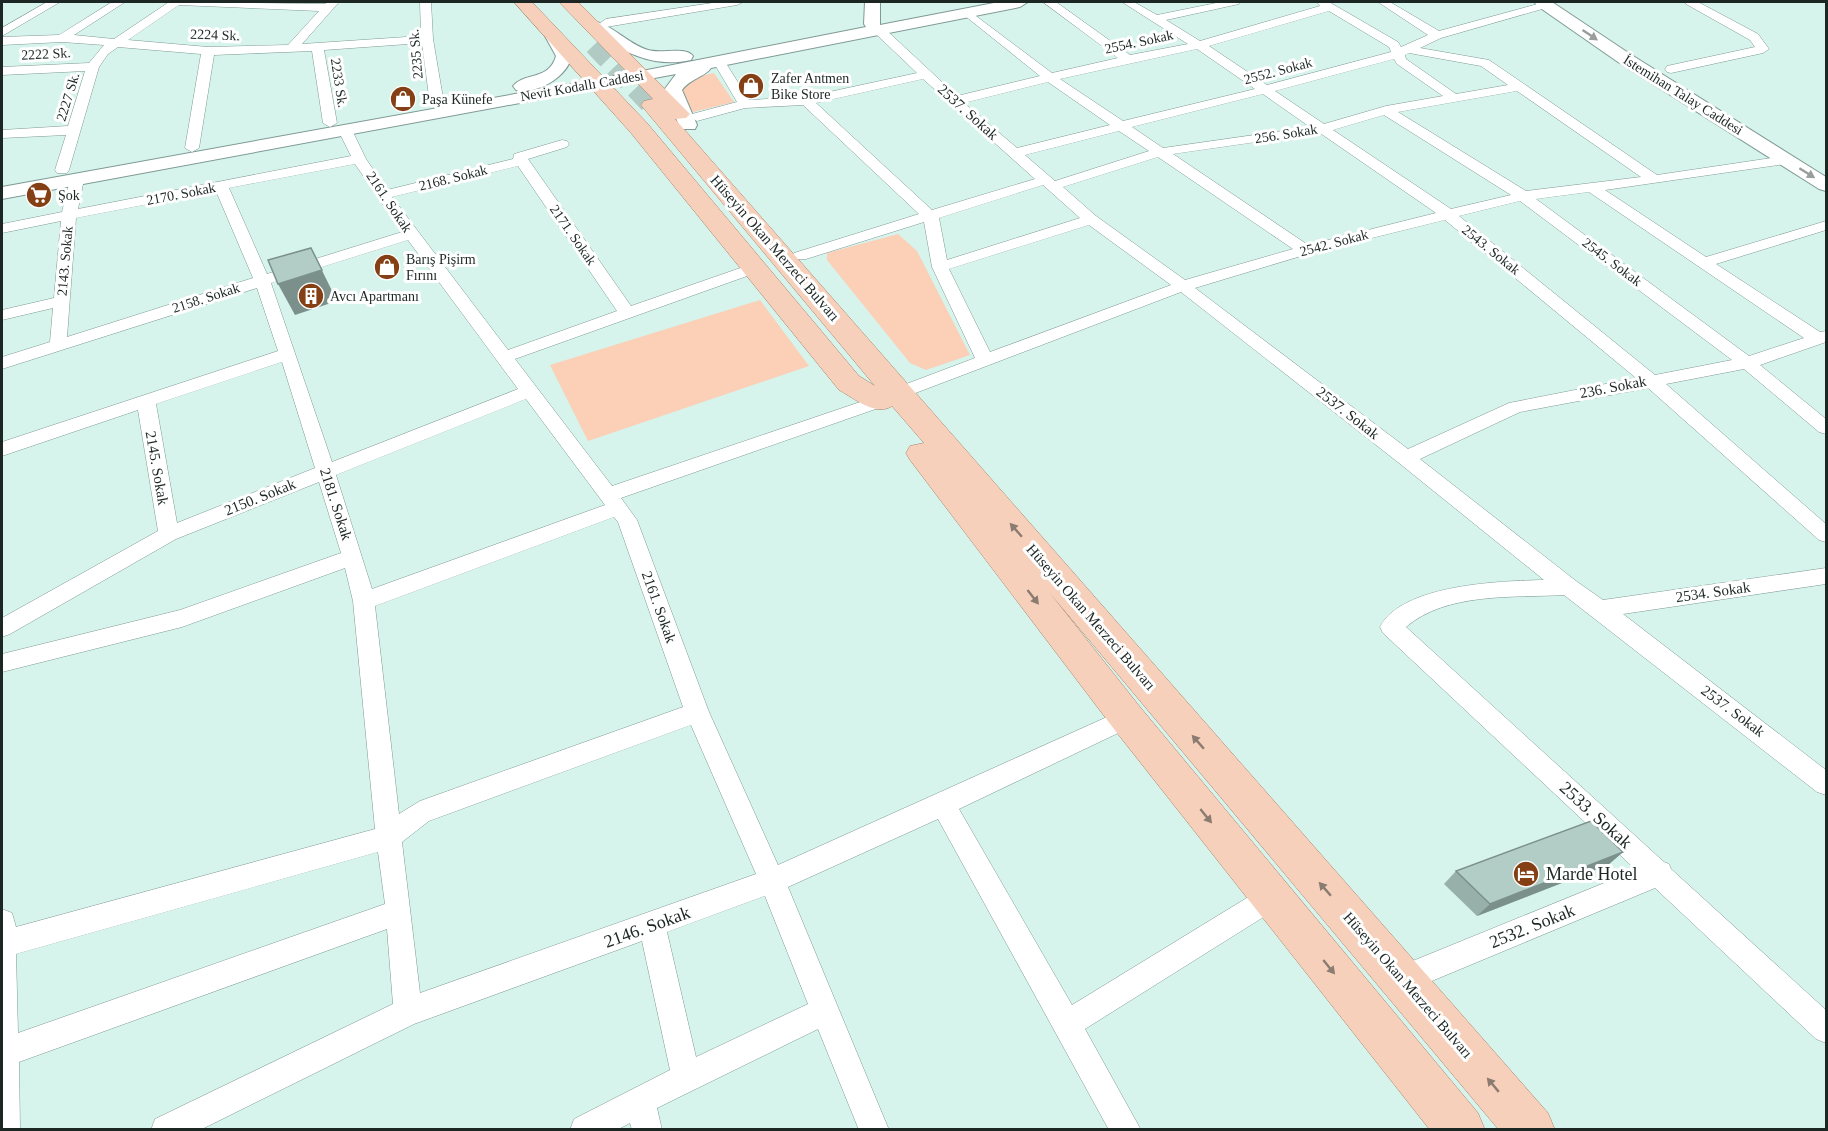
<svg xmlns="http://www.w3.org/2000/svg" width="1828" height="1131" font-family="Georgia,serif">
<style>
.green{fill:#fccfb7}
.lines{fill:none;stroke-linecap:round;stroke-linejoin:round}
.primary-tunnel{stroke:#b1cac4;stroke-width:20;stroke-dasharray:20 10;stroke-linecap:butt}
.street-casing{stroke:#7f9a94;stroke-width:1}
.secondary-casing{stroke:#7f9a94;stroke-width:2}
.primary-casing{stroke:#a78169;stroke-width:1}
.street{fill:#fff;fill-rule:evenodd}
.secondary{fill:#fff;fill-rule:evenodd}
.primary{fill:#f7d0bb;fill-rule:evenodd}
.wall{fill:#98b0aa}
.shaded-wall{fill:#7c908b}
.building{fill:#b1cdc6;stroke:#7c908b;stroke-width:1.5}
.oneway{fill:#999e9c}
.oneway2{fill:#8a7c70}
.labels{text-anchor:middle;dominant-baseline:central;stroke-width:6;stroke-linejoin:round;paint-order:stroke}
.far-street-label{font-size:14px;fill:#1c2724;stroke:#fff}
.far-poi-label{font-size:14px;fill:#1c2724;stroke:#fff;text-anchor:start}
.street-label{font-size:15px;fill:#1c2724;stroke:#fff}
.near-street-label{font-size:18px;fill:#1c2724;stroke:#fff}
.near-poi-label{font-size:18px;fill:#1c2724;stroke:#fff;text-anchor:start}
</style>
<rect width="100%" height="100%" fill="#d6f3ec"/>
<path class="green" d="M 714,73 L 734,102 L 693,112 L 681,95 L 682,88 L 696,77 Z
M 898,234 L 917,251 L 970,355 L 926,370 L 910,363 L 827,260 L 827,253 Z
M 760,300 L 809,366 L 588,441 L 550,365 Z"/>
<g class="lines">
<path class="primary-tunnel" d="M 594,45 L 651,105"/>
<g class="street-casing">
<path id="street" d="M 47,2 L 60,2 L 2,36 L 2,28 Z
M 112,2 L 125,2 L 74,35 L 114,39 L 169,2 L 325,4 L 328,2 L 339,2 L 302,44 L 421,36 L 420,2 L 431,2 L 433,39 L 444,104 L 437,108 L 430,104 L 422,43 L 324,50 L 337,123 L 330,127 L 323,123 L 312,51 L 214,55 L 199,148 L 192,152 L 185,148 L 201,54 L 118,47 L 108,54 L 99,67 L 69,170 L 67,173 L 57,173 L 55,170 L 66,135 L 2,138 L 2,130 L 68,126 L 85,71 L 2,75 L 2,67 L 89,63 L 104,45 L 62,42 L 2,45 L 2,37 L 59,35 ZM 179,5 L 319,11 L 288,45 L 208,47 L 128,40 Z
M 719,2 L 743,2 L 737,5 L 606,27 L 600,23 L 606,19 Z
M 1043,2 L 1056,2 L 1130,55 L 1188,44 L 1122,2 L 1134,2 L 1157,15 L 1221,2 L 1240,2 L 1239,4 L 1166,20 L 1200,41 L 1320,6 L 1317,2 L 1329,2 L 1398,42 L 1401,47 L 1428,35 L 1378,2 L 1390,2 L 1439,31 L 1545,2 L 1551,5 L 1549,7 L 1441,38 L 1420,48 L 1489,60 L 1657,175 L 1785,156 L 1790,157 L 1792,160 L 1790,163 L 1785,164 L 1605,190 L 1706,257 L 1826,221 L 1826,230 L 1716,264 L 1820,332 L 1826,331 L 1826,342 L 1760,365 L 1826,419 L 1826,434 L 1819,432 L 1744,369 L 1666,384 L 1826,524 L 1826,542 L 1819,540 L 1648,388 L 1520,412 L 1420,459 L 1576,581 L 1603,600 L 1826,568 L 1826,584 L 1623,614 L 1826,770 L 1826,795 L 1817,792 L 1564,595 C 1513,598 1447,592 1406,627 L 1664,862 L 1669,864 L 1671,869 L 1826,1010 L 1826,1043 L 1816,1039 L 1655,888 L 1403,993 L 1393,989 L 1389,979 L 1393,969 L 1636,870 L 1383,633 L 1380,627 C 1402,584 1502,581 1544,580 L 1399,463 L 1181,292 L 905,397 L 893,397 L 890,393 L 893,389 L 975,358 L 932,267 L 924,222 L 806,259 L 794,259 L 792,256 L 794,253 L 919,214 L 803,105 L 745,108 L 697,121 L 690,117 L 692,114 L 737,102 L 714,63 L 720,59 L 724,60 L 749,100 L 806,97 L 917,73 L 876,34 L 874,31 L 880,27 L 884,28 L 957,96 L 1040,76 L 964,15 L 962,13 L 968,10 L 1052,73 L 1118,58 ZM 1329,11 L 1389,47 L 1391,52 L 1267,85 L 1209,46 ZM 1197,49 L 1255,89 L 1123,121 L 1060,79 ZM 1409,53 L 1481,66 L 1508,85 L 1456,94 L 1406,59 L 1405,55 ZM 1394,59 L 1397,64 L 1443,96 L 1386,106 L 1324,124 L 1275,91 ZM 923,79 L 1035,179 L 932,210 L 816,103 ZM 1048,82 L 1110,125 L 1017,148 L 964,103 ZM 1517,91 L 1641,177 L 1526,191 L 1398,112 ZM 1263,94 L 1310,127 L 1163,148 L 1132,127 ZM 1384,115 L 1511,195 L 1451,209 L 1333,130 ZM 1119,131 L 1149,151 L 1055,181 L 1025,155 ZM 1320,133 L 1436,213 L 1308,245 L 1173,154 ZM 1158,157 L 1293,249 L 1185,280 L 1096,216 L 1063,187 ZM 1043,185 L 1080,218 L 947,260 L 939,218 ZM 1589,192 L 1804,338 L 1749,356 L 1536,199 ZM 1520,201 L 1732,360 L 1655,375 L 1459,216 ZM 1445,220 L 1636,378 L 1509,403 L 1408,449 L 1195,288 L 1311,253 ZM 1089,225 L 1171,285 L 990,352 L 949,269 Z
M 1685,2 L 1698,2 L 1758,34 L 1769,49 L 1763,53 L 1671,73 L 1667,72 L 1665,69 L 1667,66 L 1755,47 L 1750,40 L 1686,4 Z
M 345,126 L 352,130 L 366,159 L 387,190 L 513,159 L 514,154 L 562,140 L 567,141 L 569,144 L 567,147 L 528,159 L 631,306 L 749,265 L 761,265 L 763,268 L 761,271 L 515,359 L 612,486 L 875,397 L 887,397 L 890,401 L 887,405 L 621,498 L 637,520 L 709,712 L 778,865 L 1127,708 L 1135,711 L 1139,718 L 1135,725 L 959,809 L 1072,1005 L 1263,888 L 1272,884 L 1281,888 L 1285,897 L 1281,906 L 1085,1029 L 1141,1130 L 1109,1130 L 938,819 L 788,887 L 889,1130 L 859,1130 L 818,1029 L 657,1108 L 662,1130 L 632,1130 L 630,1123 L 617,1130 L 570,1130 L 574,1119 L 670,1070 L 642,941 L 414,1024 L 200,1130 L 151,1130 L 155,1119 L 393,1004 L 387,929 L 19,1062 L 20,1130 L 2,1130 L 2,909 L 12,913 L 16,927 L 375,829 L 353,601 L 345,568 L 182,627 L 2,672 L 2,654 L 180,610 L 341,553 L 319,482 L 176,539 L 10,634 L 2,637 L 2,618 L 158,531 L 138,410 L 2,456 L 2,442 L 278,351 L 257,288 L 2,369 L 2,357 L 50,342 L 53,308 L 2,320 L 2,310 L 54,298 L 61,221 L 2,233 L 2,224 L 62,212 L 70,179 L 77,175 L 84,179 L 78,209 L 351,156 L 338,130 ZM 355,164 L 402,232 L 267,274 L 229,188 ZM 518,166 L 617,311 L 508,350 L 392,197 ZM 216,191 L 253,278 L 67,337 L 76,218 ZM 408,240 L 518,389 L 332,462 L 271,283 ZM 282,362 L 315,468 L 177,523 L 156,404 ZM 526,399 L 605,505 L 372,589 L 336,475 ZM 614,517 L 618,522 L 683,707 L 420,801 L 399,814 L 375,606 ZM 691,725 L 756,874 L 420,993 L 402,842 L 429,821 ZM 378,852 L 385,904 L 18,1033 L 16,954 ZM 765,896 L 808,1004 L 696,1057 L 667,932 Z"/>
</g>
<g class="secondary-casing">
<path id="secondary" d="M 865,2 L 880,2 L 880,25 L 999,2 L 1028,2 L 1020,7 L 711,68 C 705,77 691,78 682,90 L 697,125 L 695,129 L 681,129 L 679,125 L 665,94 L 664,90 L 676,74 L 2,199 L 2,187 L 642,71 L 866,27 L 864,24 Z
M 1535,2 L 1552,2 L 1630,54 L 1826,177 L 1826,191 L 1819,189 L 1618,62 L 1536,5 Z
M 594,21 C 614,26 628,44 648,50 C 661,54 686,46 693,56 L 691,60 C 651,69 620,50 588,29 L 586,26 L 588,23 Z
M 553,31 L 559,33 L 572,56 C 567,77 537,95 516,90 L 513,86 C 524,72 549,81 556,56 L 545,36 Z"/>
</g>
<g class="primary-casing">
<path id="primary" d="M 514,2 L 532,2 L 647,123 L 859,376 L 875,386 L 641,105 L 644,101 L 653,99 L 559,2 L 578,2 L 690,114 L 686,118 L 675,119 L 1548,1113 L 1555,1130 L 1499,1130 L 1049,592 L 1140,707 L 1478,1113 L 1485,1130 L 1430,1130 L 1114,729 L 910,460 L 906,453 L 910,446 L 924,443 L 892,406 C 876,417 854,398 839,390 L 631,133 Z"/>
</g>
<use href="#street" class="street"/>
<use href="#secondary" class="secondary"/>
<use href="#primary" class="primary"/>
</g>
<path class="wall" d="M 1623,852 L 1608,865 L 1477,916 L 1444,884 L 1456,871 Z"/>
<path class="shaded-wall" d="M 311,248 L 337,301 L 295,315 L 278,284 Z
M 1623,852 L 1608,865 L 1477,916 L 1490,904 Z"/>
<path class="building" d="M 311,248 L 322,270 L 278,284 L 268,260 Z
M 1591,821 L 1623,852 L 1490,904 L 1456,871 Z"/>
<defs><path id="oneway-solid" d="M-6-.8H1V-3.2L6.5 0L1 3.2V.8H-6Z" transform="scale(1.5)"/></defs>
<g class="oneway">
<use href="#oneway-solid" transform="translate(1590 35) rotate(34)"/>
<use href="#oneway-solid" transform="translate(1807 173) rotate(32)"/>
</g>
<g class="oneway2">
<use href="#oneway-solid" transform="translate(1016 530) rotate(-131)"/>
<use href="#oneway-solid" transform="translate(1033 597) rotate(52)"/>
<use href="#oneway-solid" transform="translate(1198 742) rotate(-131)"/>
<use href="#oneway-solid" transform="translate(1206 816) rotate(51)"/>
<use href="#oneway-solid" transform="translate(1325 889) rotate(-131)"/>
<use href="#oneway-solid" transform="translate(1329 967) rotate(51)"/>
<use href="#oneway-solid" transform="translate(1493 1085) rotate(-130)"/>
</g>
<defs>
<g id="shop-disc" transform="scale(1.35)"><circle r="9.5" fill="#844014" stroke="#fff"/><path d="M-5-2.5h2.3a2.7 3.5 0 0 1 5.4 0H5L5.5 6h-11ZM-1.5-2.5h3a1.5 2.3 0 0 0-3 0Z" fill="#fff"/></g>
<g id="supermarket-disc" transform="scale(1.35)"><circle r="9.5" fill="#844014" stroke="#fff"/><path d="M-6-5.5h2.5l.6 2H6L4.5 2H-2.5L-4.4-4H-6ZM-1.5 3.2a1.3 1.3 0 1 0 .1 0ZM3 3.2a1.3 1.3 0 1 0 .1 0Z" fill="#fff"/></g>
<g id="building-disc" transform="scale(1.35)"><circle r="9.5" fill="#844014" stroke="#fff"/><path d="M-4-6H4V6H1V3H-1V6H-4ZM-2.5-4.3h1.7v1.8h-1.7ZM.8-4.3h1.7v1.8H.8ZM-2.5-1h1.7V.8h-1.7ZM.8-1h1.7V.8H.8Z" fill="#fff"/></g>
<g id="hotel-disc" transform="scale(1.35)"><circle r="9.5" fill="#844014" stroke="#fff"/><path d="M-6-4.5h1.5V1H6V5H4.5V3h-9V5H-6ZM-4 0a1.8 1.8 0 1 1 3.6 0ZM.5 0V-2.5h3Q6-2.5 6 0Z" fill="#fff"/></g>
</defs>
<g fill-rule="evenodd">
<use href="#shop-disc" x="751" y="86"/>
<use href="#shop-disc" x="403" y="99"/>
<use href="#supermarket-disc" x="39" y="195"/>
<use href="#shop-disc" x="387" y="267"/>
<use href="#building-disc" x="311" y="296"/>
<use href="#hotel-disc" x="1526" y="874"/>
</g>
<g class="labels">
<g class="far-street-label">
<text transform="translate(215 35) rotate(2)">2224 Sk.</text>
<text transform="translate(1139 42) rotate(-12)">2554. Sokak</text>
<text transform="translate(46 54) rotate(-3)">2222 Sk.</text>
<text transform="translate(416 54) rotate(-95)">2235 Sk.</text>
<text transform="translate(1278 71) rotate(-15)">2552. Sokak</text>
<text transform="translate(339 83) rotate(81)">2233 Sk.</text>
<text transform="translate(582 86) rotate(-10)">Nevit Kodallı Caddesi</text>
<text transform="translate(1683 95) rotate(32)">İstemihan Talay Caddesi</text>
<text transform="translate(68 97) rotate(-73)">2227 Sk.</text>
<text transform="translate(1286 134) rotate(-9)">256. Sokak</text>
<text transform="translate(453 178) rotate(-14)">2168. Sokak</text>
<text transform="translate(181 194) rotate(-11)">2170. Sokak</text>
<text transform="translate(389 202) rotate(56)">2161. Sokak</text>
<text transform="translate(573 235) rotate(55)">2171. Sokak</text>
<text transform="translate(1334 243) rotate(-15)">2542. Sokak</text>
<text transform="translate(1491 250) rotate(39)">2543. Sokak</text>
<text transform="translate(65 261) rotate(-85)">2143. Sokak</text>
<text transform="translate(1612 262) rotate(37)">2545. Sokak</text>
<text transform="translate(206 298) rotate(-18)">2158. Sokak</text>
</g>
<g class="far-poi-label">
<text x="771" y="78">Zafer Antmen<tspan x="771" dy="16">Bike Store</tspan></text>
<text x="422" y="99">Paşa Künefe</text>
<text x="58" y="195">Şok</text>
<text x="406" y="259">Barış Pişirm<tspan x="406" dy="16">Fırını</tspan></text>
<text x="330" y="296">Avcı Apartmanı</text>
</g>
<g class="street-label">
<text transform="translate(968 112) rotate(42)">2537. Sokak</text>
<text transform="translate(775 248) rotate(49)">Hüseyin Okan Merzeci Bulvarı</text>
<text transform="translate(1613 387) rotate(-11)">236. Sokak</text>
<text transform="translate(1348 413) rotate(38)">2537. Sokak</text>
<text transform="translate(157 468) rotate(80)">2145. Sokak</text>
<text transform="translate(260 497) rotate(-22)">2150. Sokak</text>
<text transform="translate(336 504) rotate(72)">2181. Sokak</text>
<text transform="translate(1713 592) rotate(-8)">2534. Sokak</text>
<text transform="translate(659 607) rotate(70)">2161. Sokak</text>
<text transform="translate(1091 617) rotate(49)">Hüseyin Okan Merzeci Bulvarı</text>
<text transform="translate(1733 711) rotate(37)">2537. Sokak</text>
<text transform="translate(1408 985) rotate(49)">Hüseyin Okan Merzeci Bulvarı</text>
</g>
<g class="near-street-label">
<text transform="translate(1596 815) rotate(42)">2533. Sokak</text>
<text transform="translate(1532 926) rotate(-22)">2532. Sokak</text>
<text transform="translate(647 927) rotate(-20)">2146. Sokak</text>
</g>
<g class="near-poi-label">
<text x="1546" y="874">Marde Hotel</text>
</g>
</g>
<rect width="1828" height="1131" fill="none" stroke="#1c2724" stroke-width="6"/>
</svg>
